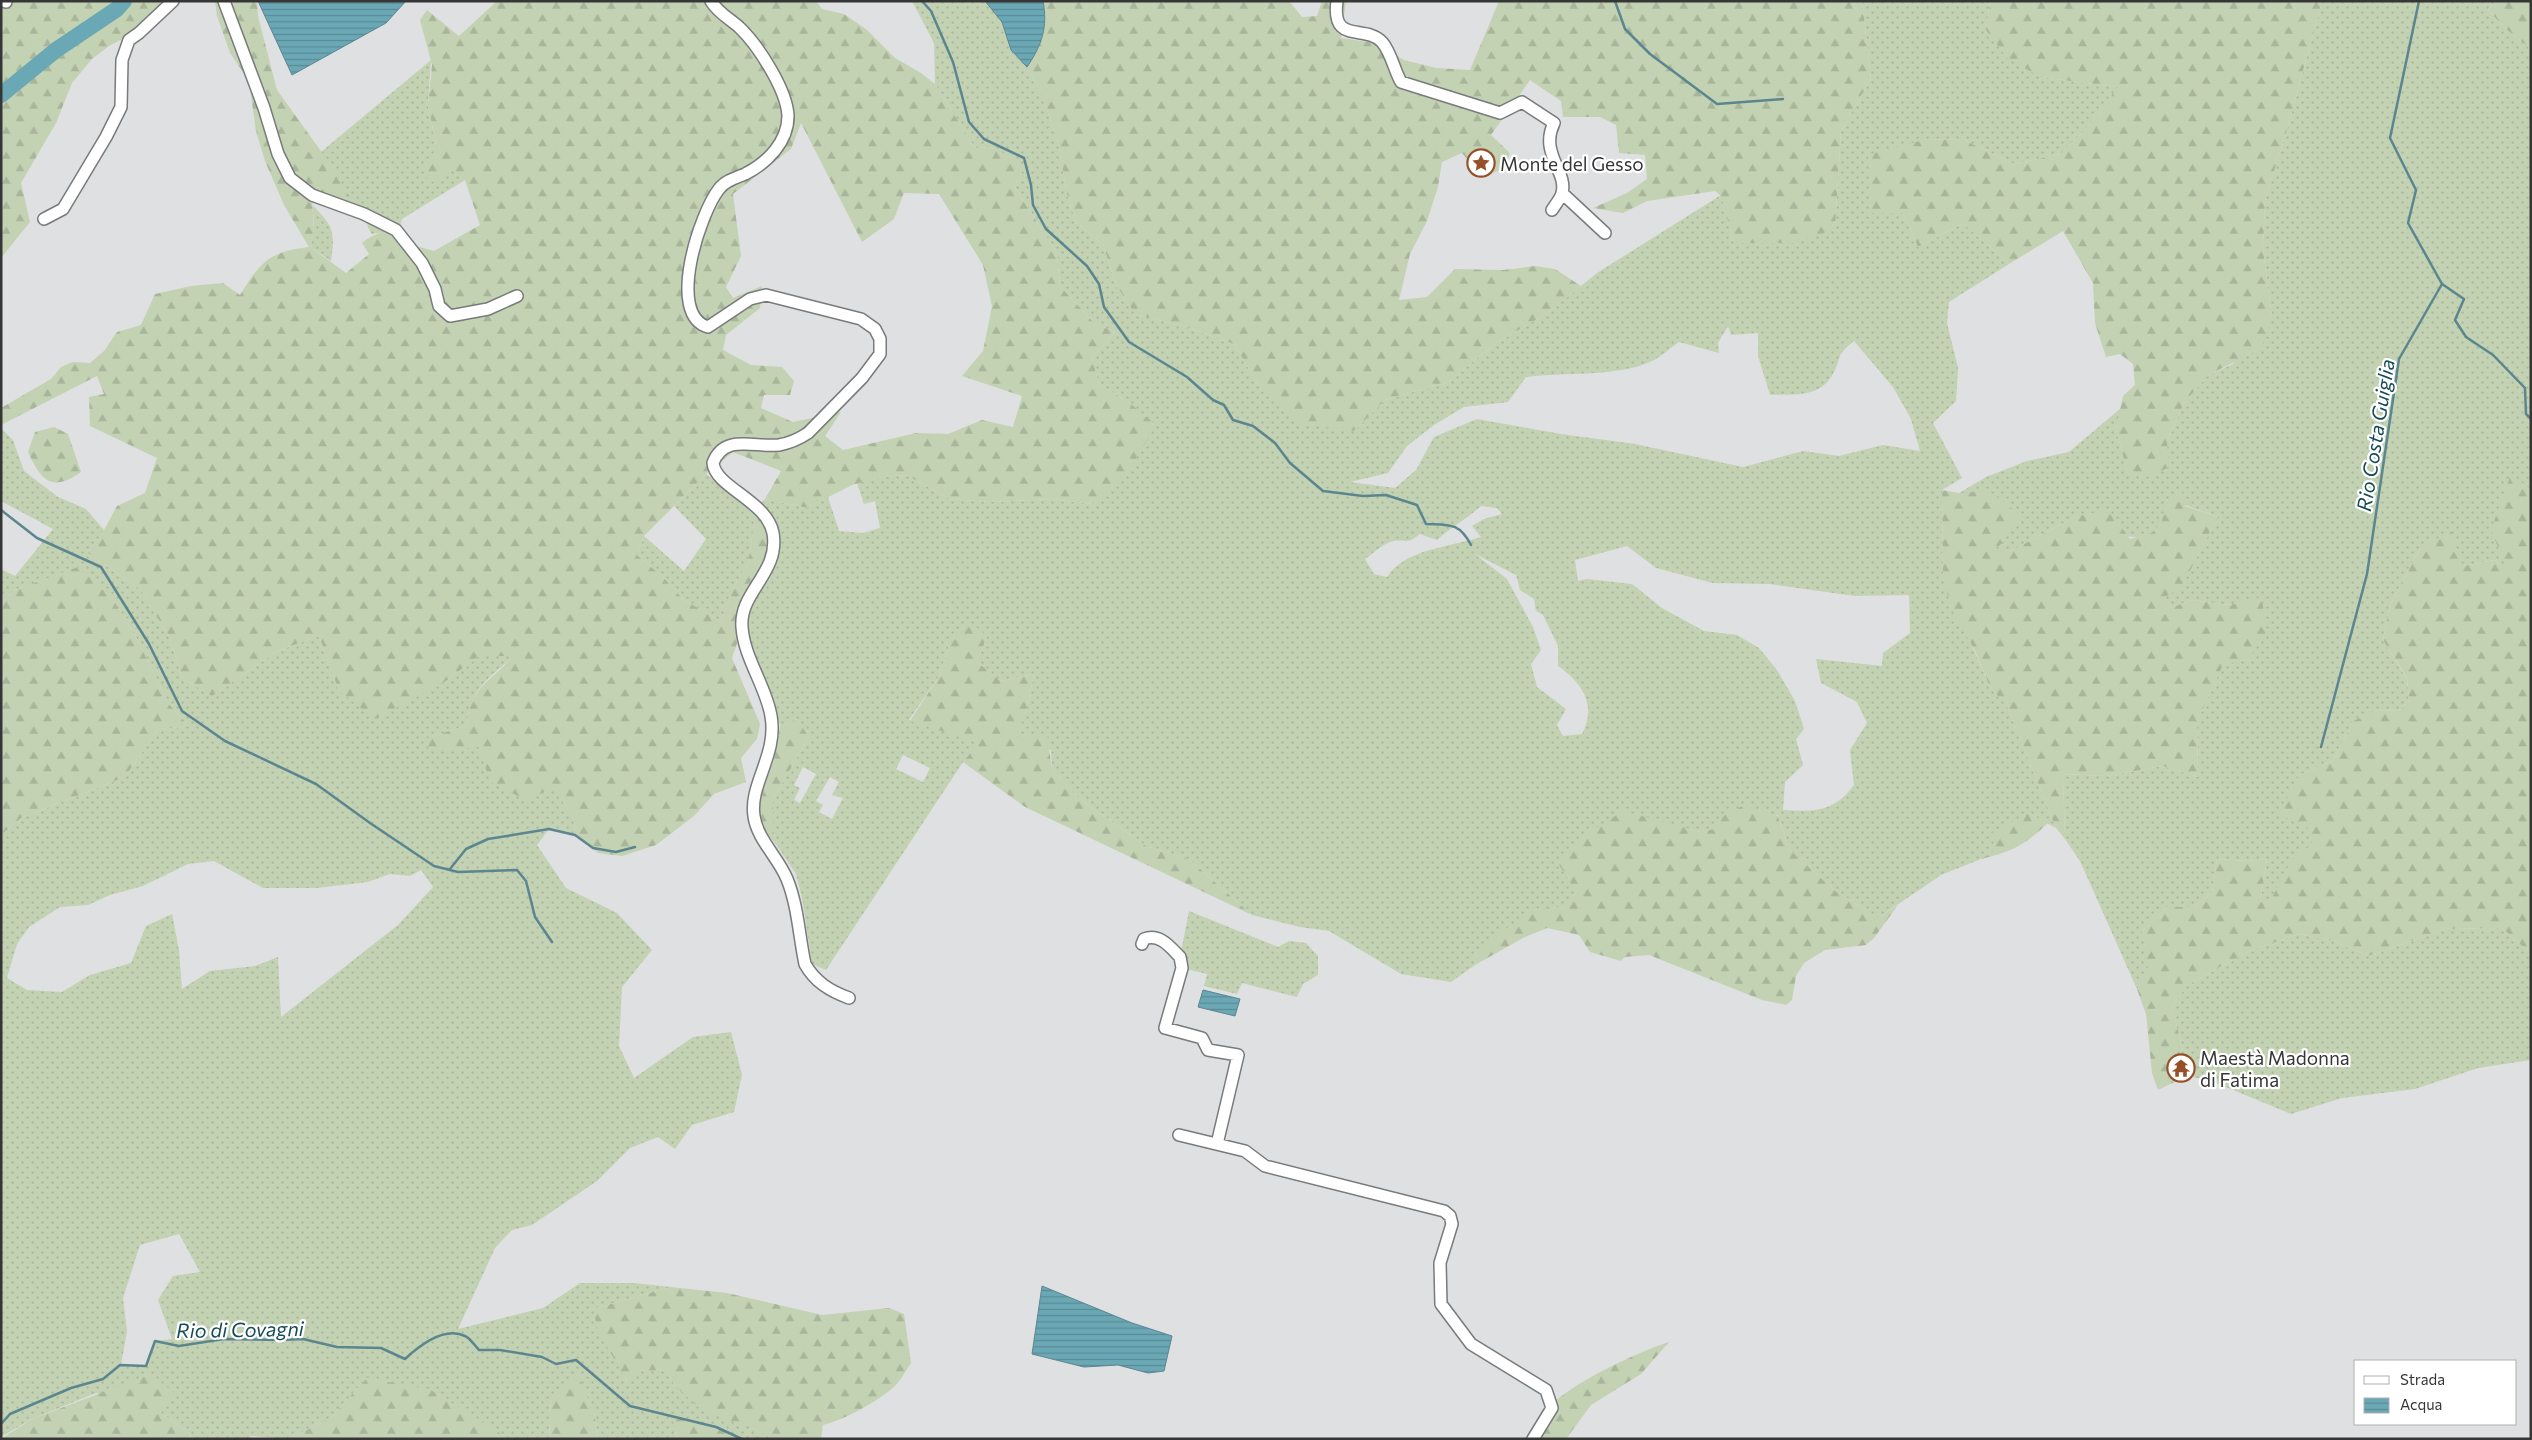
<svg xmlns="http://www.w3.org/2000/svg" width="2532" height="1440" font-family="Commissioner,sans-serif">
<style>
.grass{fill:url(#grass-dots);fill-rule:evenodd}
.forest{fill:url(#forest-firs);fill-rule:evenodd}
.water{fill:url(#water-rules);stroke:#5b8690}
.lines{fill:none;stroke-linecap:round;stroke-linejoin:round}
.stream{stroke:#5b8690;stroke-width:2.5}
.river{stroke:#6ba8b6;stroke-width:16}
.minor-casing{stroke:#787a7b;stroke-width:14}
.minor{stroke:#fff;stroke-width:11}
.labels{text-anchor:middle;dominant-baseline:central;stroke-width:4.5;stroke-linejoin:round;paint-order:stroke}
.poi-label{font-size:19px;fill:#363637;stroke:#fff;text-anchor:start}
.water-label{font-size:20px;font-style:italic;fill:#154b56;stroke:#fff}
</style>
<defs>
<pattern id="grass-dots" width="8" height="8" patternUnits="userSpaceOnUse" patternTransform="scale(1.25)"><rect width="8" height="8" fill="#c3d2b2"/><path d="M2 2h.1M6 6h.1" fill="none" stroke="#a8b59a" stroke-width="1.8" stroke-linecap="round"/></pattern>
<pattern id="forest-firs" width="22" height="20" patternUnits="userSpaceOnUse" patternTransform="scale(1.25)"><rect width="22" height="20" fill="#c3d2b2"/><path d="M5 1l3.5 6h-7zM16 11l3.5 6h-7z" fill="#a8b59a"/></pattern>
<pattern id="water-rules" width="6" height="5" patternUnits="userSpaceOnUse" patternTransform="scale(1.25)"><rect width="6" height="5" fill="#6ba8b6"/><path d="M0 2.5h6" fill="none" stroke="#598a95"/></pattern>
</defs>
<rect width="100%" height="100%" fill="#dfe0e1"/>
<path class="grass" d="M 912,1 L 985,1 L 1002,22 L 1011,50 L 1027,67 L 1044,101 L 1058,142 L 1067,194 L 1076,222 L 1103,244 L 1116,285 L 1135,314 L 1183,326 L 1234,344 L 1262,391 L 1354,431 L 1385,400 L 1448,382 L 1496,343 L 1546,314 L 1597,273 L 1721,195 L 1734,243 L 1835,229 L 1841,131 L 1871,78 L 1862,1 L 1990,1 L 1986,30 L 2040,77 L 2118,87 L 2100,114 L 2061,154 L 2014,164 L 1962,139 L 1923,140 L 1903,213 L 1918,247 L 1963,223 L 2009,264 L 1949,302 L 1947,323 L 1958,368 L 1956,401 L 1933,423 L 1962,478 L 1942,490 L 1943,579 L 1990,687 L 2007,706 L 2056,828 L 2028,813 L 1995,851 L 1981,859 L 1941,875 L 1878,918 L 1834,890 L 1789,849 L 1778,815 L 1701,832 L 1655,821 L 1576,892 L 1567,907 L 1537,909 L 1477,952 L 1475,965 L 1451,982 L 1401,974 L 1329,931 L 1300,927 L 1252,915 L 1189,859 L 1146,846 L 1076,796 L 1052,769 L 1051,750 L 1016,737 L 1028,704 L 1034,674 L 1001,681 L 977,662 L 987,636 L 949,645 L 940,675 L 909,720 L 980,743 L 963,762 L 826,970 L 812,964 L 802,898 L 796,874 L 778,847 L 773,830 L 773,799 L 809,737 L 797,719 L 780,726 C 773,693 749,658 748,625 C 748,613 754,602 759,592 C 771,572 786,545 775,521 C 772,514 766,508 762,502 L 765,499 L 807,508 L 828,497 L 839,531 L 863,533 L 880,528 L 875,501 L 864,504 L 857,483 L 882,477 L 906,475 L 950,499 L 990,502 L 1052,499 L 1092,504 L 1131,404 L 1099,384 L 1092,358 L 1115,332 L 1094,323 L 1060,286 L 1057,253 L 1014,186 L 1022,172 L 990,147 L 975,148 L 935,84 L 934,43 ZM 1728,326 L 1731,335 L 1758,333 L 1758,356 L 1770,395 C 1792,394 1818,398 1831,377 C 1843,359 1833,357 1854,341 L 1893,387 L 1911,419 L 1920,451 L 1883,445 L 1839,456 L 1803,451 L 1743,467 L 1635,444 L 1561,434 L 1477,419 L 1434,437 L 1416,470 L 1395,488 L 1350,482 L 1388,473 L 1407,446 L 1434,425 L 1464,407 L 1508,402 L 1526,377 C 1563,372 1617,377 1650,362 C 1660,358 1670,348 1679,342 L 1719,353 L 1718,343 ZM 1481,506 L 1497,508 L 1502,514 L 1484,519 L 1472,526 L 1481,537 C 1450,547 1405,549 1387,577 L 1374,574 L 1365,559 C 1374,553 1382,544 1393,541 C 1408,539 1406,545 1420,534 L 1437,540 C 1451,527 1467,519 1481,506 ZM 1627,546 L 1656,568 L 1713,583 L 1770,584 L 1855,596 L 1909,595 L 1910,633 L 1883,653 L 1882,666 L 1816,659 L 1821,683 L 1857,702 L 1867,723 L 1850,750 L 1854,785 C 1834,812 1815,812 1783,810 L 1785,782 L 1803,765 L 1796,739 L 1804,729 L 1795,701 L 1777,670 L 1759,648 L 1737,635 L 1704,631 L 1662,608 L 1632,584 L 1587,579 L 1578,581 L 1575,560 ZM 1475,554 L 1516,575 L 1520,590 L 1534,599 L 1536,611 L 1543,615 L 1558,646 L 1558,666 C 1583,683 1597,706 1582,734 L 1563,736 L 1557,725 L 1566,709 L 1537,687 L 1531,664 L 1541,650 L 1533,627 L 1507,579 ZM 903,755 L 930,768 L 923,782 L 896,769 ZM 803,767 L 816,774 L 800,803 L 794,800 L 800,788 L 794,785 ZM 830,777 L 839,782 L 832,795 L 843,798 L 832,819 L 819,812 L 823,805 L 816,801 Z
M 2322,1 L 2496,1 L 2488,10 L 2507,30 L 2531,49 L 2531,490 L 2511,475 L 2508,572 L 2495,560 L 2463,566 L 2420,548 L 2390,605 L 2383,640 L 2407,679 L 2409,701 L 2399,711 L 2378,710 L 2353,721 L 2333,761 L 2299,775 L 2313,845 L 2282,880 L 2269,903 L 2260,901 L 2267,859 L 2247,861 L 2217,859 L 2212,893 L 2194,907 L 2167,907 L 2142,931 L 2149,967 L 2137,989 L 2080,861 L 2065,839 L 2063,774 L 2106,776 L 2163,766 L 2198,777 L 2197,721 L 2223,664 L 2249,659 L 2262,598 L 2229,605 L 2191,600 L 2171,608 L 2165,597 L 2181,587 L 2218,517 L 2168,499 C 2166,507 2165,519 2160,525 C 2138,552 2101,526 2077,516 L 2009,552 L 1992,552 L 1959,493 L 1986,477 L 2027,461 L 2069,452 L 2121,408 L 2116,429 L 2128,474 L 2167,442 L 2184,403 L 2208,375 L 2233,364 L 2272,317 L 2263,250 L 2265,200 L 2287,130 Z
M 431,60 L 428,105 L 437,149 L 465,180 L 402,219 L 400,225 L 385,232 L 371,234 C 364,213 358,211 347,193 C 338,179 332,165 321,152 Z
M 313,206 C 334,226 335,233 331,261 L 310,247 L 314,233 Z
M 1,428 L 13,440 L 24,471 L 58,497 L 86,509 L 104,530 L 88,553 L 141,590 L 170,638 L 182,678 L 212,696 L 277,651 L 319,636 L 339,691 L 446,681 L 479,656 L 514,656 C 489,678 469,690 467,725 L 426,739 L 479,747 L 553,787 L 574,819 L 575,835 L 549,829 L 537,845 L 566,888 L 617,913 L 652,950 L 622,987 L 619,1046 L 634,1078 L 693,1037 L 731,1032 L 742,1075 L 734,1112 L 692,1125 L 675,1149 L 658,1137 L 630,1148 L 597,1181 L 532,1225 L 512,1230 L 495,1248 L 458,1329 L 543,1308 L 580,1283 L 634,1283 L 671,1287 L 593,1309 L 627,1382 L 635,1371 L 666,1370 L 675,1386 L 773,1439 L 742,1439 L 716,1427 L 675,1432 L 677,1439 L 598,1439 L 594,1412 L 551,1396 L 549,1439 L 509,1439 L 367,1378 L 329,1419 L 289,1439 L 250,1436 L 251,1439 L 191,1439 L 190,1434 L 160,1412 L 96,1393 L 32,1419 L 1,1437 L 1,835 L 21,818 L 125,777 L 158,729 L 183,727 L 186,723 L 169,704 L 137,639 L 113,599 L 78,568 L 15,590 L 1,602 L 1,569 L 15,576 L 53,529 L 1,501 ZM 214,861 L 263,888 L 316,888 L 368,882 L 390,874 L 410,876 L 421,870 L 433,887 L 398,925 L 281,1017 L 278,957 L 255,966 L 210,971 L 182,989 L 179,950 L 172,914 L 146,926 L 131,963 L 90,975 L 62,992 L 27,990 L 7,978 L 17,944 L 29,927 L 60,907 L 88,905 L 110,895 L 143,886 L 188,864 ZM 179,1234 L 200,1272 L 173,1276 L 158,1300 L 172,1339 L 155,1341 L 146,1366 L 121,1365 L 127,1331 L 123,1298 L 140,1245 Z
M 706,474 L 735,495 L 755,517 L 748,564 L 733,588 L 721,622 L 683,599 L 663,577 L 637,555 L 644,536 L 684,571 L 706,539 L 674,506 Z
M 1189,911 L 1278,947 L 1289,941 L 1306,943 L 1318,956 L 1318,975 L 1303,984 L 1297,997 L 1242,983 L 1237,994 L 1204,986 L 1207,974 L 1186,969 L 1180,957 Z
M 2502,928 L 2529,952 L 2531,957 L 2531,1060 L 2478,1068 L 2415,1089 L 2342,1098 L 2291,1114 L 2209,1080 L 2187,1076 L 2158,1090 L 2169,1076 L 2183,1050 L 2172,1007 L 2186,986 L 2249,951 L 2299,934 L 2333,941 L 2368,956 L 2446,929 Z"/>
<path class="forest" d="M 1,1 L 166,1 L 132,34 L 109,46 L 92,59 L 72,83 L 56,123 L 21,183 L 30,222 L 1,258 Z
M 215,1 L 257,1 L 258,16 L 277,90 L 331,165 L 348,194 L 364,214 L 312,195 L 314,233 L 310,247 L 346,273 L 369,254 L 362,243 C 373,233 386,232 400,225 L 416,246 L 434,251 L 480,225 L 465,180 L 454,169 L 430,183 L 421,166 L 437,149 L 428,105 L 432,65 L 420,20 L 427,10 L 459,36 L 497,1 L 816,1 L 822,9 L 844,14 L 867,30 L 895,58 L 921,73 L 935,84 L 975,148 L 990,147 L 1019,160 L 1022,172 L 1014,186 L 1057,253 L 1060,286 L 1094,323 L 1115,332 L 1092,358 L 1099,384 L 1131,404 L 1156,425 L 1129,470 L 1092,504 L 1052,499 L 990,502 L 950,499 L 906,475 L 882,477 L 852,485 L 807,508 L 765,499 L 781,471 L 733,452 L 706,474 L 644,536 L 637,555 L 663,577 L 683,599 L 721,622 L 733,588 L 748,564 L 755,517 L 747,507 L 761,513 L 774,538 L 732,658 L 760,724 L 757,739 L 741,758 L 746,782 L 714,794 L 694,816 L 656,845 L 622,856 L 598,853 L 575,835 L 574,819 L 553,788 L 526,800 L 490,782 L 479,747 L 430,751 L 425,739 L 467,725 C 470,685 491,683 513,656 L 479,656 L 446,681 L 375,719 L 339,691 L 319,636 L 277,651 L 212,696 L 182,678 L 170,638 L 141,590 L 88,553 L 104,530 L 117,506 L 145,493 L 157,458 L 90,426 L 89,397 L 104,394 L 97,376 L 1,425 L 1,408 L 51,379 L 61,367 L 73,362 L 90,363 L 104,351 L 117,332 L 141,325 L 155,294 L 191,286 L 223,283 L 240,295 C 261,261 269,252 309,247 L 284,205 L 265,161 L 256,131 L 249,81 L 230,53 L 217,16 ZM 801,123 L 862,242 L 894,219 L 904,193 L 939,194 L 983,265 L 992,306 L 983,351 L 962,376 L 1022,396 L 1013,427 L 982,420 L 948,434 L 916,433 L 843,450 L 825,436 L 841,412 L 793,422 L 761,408 L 764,395 L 790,395 L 794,381 L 782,367 L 751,365 L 723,350 L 726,335 L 760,308 L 762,286 L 733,298 L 726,287 L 741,256 L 733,194 L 791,149 Z
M 1043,1 L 1289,1 L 1302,17 L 1317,16 L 1322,1 L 1346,1 L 1341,38 L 1376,43 L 1404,60 L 1436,68 L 1470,70 L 1499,1 L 1862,1 L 1871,78 L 1841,131 L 1835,229 L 1794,243 L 1734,243 L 1721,196 L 1715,191 L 1647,201 L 1623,213 L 1593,208 L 1627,193 L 1647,179 L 1645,155 L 1619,153 L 1616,125 L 1600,117 L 1563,117 L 1561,101 L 1530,80 L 1491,135 L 1510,153 L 1505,167 L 1489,175 L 1472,165 L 1462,153 L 1442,162 L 1438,187 L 1427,221 L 1410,254 L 1399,300 L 1427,297 L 1455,269 L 1503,270 L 1535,266 L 1555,269 L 1581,286 L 1546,314 L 1496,343 L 1448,382 L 1385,400 L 1354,431 L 1296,423 L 1262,391 L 1234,344 L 1183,326 L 1135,314 L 1116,285 L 1103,244 L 1076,222 L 1067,194 L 1058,142 L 1044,101 L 1027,67 C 1042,45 1048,27 1043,1 Z
M 1990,1 L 2322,1 L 2287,130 L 2265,200 L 2263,250 L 2272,317 L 2261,349 L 2208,375 L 2184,403 L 2167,442 L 2169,467 L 2149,477 L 2128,474 L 2116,429 L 2123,396 L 2135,385 L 2133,364 L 2120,354 L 2106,357 L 2095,323 L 2093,283 L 2063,231 L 2009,264 L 1963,223 L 1918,247 L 1903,213 L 1871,213 L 1868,155 L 1923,140 L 1962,139 L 2014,164 L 2061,154 L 2100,114 L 2117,87 L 2040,77 L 2007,58 L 1986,30 Z
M 2496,1 L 2531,1 L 2531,49 L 2507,30 L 2488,10 Z
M 54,427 L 68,434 L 81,472 C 51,493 41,480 28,452 L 35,432 Z
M 2511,474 L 2531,490 L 2531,957 L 2529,952 L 2502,928 L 2446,929 L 2368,956 L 2333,941 L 2299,934 L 2249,951 L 2186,986 L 2172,1007 L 2183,1050 L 2169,1076 L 2158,1090 L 2152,1073 L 2146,1014 L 2137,989 L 2148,967 L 2142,931 L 2167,907 L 2194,907 L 2212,893 L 2217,859 L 2247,861 L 2267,859 L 2260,901 L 2269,903 L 2295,854 L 2313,845 L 2308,828 L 2279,814 L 2299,775 L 2333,761 L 2353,721 L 2378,710 L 2399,711 L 2409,701 L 2407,678 L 2383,640 L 2390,605 L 2420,548 L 2451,531 L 2463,566 L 2495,560 L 2508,571 L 2491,530 Z
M 2181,487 L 2185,506 L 2218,517 L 2181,588 L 2165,597 L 2171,608 L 2191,600 L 2229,605 L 2262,597 L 2266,632 L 2249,659 L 2223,665 L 2197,721 L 2198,777 L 2163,766 L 2106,776 L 2063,774 L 2065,839 L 2056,828 L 2007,706 L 1990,687 L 1975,651 L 1952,610 L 1943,579 L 1942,490 L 1959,493 L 1989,491 L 2021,516 L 2002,543 L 1993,551 L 2009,552 L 2077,516 L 2109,510 L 2130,539 L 2151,533 L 2161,524 L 2168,499 Z
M 78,567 L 113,599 L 137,639 L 169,704 L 186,723 L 183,727 L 158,729 L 125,777 L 21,818 L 1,835 L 1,602 L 15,590 Z
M 971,623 L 987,636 L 977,662 L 1001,681 L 1034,674 L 1028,704 L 1017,737 L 1047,733 L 1052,769 L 1076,796 L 1146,846 L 1189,859 L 1252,915 L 1025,807 L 963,762 L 979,743 L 910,721 L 940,675 L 949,645 Z
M 797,719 L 809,737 L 773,799 L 773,830 L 778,847 L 759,823 L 757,804 L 774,760 L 780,726 Z
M 1744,805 L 1778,816 L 1789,849 L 1834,890 L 1878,918 L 1898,905 L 1874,938 L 1866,945 L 1825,950 L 1804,963 L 1796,976 L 1792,1000 L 1786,1005 L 1762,1000 L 1649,955 L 1625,957 L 1621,961 L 1590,952 L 1579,935 L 1547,928 L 1523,938 L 1475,965 L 1477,952 L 1497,934 L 1537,909 L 1567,907 L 1576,892 L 1558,863 L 1593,830 L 1623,811 L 1701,832 L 1714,829 L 1718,819 Z
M 2028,813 L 2048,823 C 2023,846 2014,851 1981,859 L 1995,851 L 1992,833 Z
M 671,1287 L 727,1293 L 822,1315 L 889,1308 L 904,1314 L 911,1363 C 906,1370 901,1380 895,1386 C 877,1402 846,1419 823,1425 L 821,1439 L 773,1439 L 750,1427 L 703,1411 L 675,1386 L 666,1370 L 635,1371 L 628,1383 L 598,1331 L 593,1309 Z
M 1669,1342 L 1641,1374 L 1591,1405 L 1566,1439 L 1527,1439 C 1532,1430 1537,1421 1543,1413 C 1566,1385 1635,1353 1669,1342 Z
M 151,1374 L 174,1393 L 160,1412 L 190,1434 L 191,1439 L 1,1439 L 32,1419 Z
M 578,1376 L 594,1412 L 598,1439 L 549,1439 L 551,1396 Z
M 367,1378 L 431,1390 L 509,1439 L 289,1439 L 329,1419 Z
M 672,1417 L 716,1427 L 742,1439 L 677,1439 Z"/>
<path class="water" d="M 258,1 L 406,1 L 386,23 L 292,75 Z
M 985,1 L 1043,1 C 1048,27 1042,45 1027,67 L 1011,50 L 1002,22 Z
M 1203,990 L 1240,999 L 1235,1016 L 1198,1007 Z
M 1042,1286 L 1132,1323 L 1172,1336 L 1164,1371 L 1148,1373 L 1118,1365 L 1084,1367 L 1032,1354 Z"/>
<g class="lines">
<path class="stream" d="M 922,1 L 931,11 L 953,62 L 969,122 L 984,139 L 1024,158 L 1031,185 L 1033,205 L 1046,229 L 1087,266 L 1099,284 L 1104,307 L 1129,342 L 1187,377 L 1213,400 L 1224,405 L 1233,420 L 1253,426 L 1275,443 L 1290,463 L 1323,491 L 1363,496 L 1386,495 L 1417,505 L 1426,524 C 1449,525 1459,522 1471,545
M 1615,1 L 1625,29 L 1650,54 L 1717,104 L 1783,99
M 2442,284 L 2464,299 L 2455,320 L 2466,337 L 2493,355 L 2525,388 L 2526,414 L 2531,419
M 1,510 L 37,538 L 101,567 L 149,644 L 182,711 L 225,741 L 316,784 L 370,823 L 434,866 L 458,872 L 517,870 L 526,881 L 535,917 L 552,942
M 2321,747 L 2367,574 L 2399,359 L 2442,284 L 2408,223 L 2416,190 L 2390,138 L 2419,1
M 450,869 L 466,849 L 488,839 L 549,829 L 575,835 L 593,848 L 616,852 L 635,847
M 1,1424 L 10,1414 L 71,1388 L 103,1379 L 120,1365 L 146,1366 L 155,1341 L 179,1346 L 224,1339 L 280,1340 L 303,1339 L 337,1347 L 381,1348 L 405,1359 C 419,1346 444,1326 465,1336 C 470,1338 475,1346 479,1350 L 500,1350 L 542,1357 L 556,1364 L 576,1360 L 630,1406 L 716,1427 L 742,1439"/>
<path class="river" d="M 1,95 L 56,50 L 117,9 L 124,1"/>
<g class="minor-casing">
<path id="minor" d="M 224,1 L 264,108 L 278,154 L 290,178 L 312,195 L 364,214 L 396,230 L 422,263 L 435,289 L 439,306 L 450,316 L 488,309 L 517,296
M 711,1 C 717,12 730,19 739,27 C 758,45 787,90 788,116 C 788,142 767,163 745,174 C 735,178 725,181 719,189 C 700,213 666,315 708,327 L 750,299 L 766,295 L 861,319 L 875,329 L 880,339 L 880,354 L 862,378 L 808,433 C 799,439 790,443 779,445 C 755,448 724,433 713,463 C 715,487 767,501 773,533 C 780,573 739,592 742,627 C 744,658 766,686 771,716 C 778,755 749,784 754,816 C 757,839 778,857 787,879 C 798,906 799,936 805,964 C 815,982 830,991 849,998
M 1337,1 C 1331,45 1365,24 1382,42 C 1391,52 1394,70 1401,82 L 1500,113 L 1522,102 L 1554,123 C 1539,153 1568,172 1562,193 C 1561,198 1555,205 1552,210
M 6,2 L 6,1
M 1562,193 L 1605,233
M 44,219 L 63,209 L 106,137 L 121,107 L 122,60 L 129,40 L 139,33 L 173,1
M 1142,944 L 1144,939 C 1160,933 1170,947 1180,957 L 1182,968 L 1165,1028 L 1202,1038 L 1208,1050 L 1238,1055 L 1217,1144
M 1179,1135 L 1245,1151 L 1265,1166 L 1444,1211 L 1450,1216 L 1452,1224 L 1440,1263 L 1441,1304 L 1471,1344 L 1546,1390 L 1552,1408 L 1533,1439"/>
</g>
<use href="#minor" class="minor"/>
</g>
<defs>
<g id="sight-ring" transform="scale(1.4375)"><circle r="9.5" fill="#fff" stroke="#965028" stroke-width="1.5"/><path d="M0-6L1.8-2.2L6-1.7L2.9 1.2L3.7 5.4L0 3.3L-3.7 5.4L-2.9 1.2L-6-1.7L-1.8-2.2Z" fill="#965028"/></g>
<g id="temple-ring" transform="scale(1.4375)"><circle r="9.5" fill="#fff" stroke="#965028" stroke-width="1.5"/><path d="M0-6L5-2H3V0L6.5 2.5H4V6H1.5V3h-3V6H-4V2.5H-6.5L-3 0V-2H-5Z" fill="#965028"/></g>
</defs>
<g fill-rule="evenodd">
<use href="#sight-ring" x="1481" y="163"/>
<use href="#temple-ring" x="2181" y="1068"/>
</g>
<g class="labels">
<g class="poi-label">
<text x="1500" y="163">Monte del Gesso</text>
<text x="2200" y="1057">Maestà Madonna<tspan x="2200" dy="22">di Fatima</tspan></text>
</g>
<g class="water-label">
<text transform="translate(2375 435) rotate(-81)">Rio Costa Guiglia</text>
<text transform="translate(240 1329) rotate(-1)">Rio di Covagni</text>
</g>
</g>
<rect width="2532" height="1440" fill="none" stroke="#363637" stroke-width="5"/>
<rect x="2354" y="1360" width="162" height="65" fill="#ffffff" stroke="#afafaf"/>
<rect x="2364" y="1376" width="25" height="8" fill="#ffffff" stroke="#afafaf"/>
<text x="2400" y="1385" font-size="15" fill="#363637">Strada</text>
<rect x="2364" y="1398" width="25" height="15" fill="url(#water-rules)" stroke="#afafaf"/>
<text x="2400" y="1410" font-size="15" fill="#363637">Acqua</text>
</svg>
